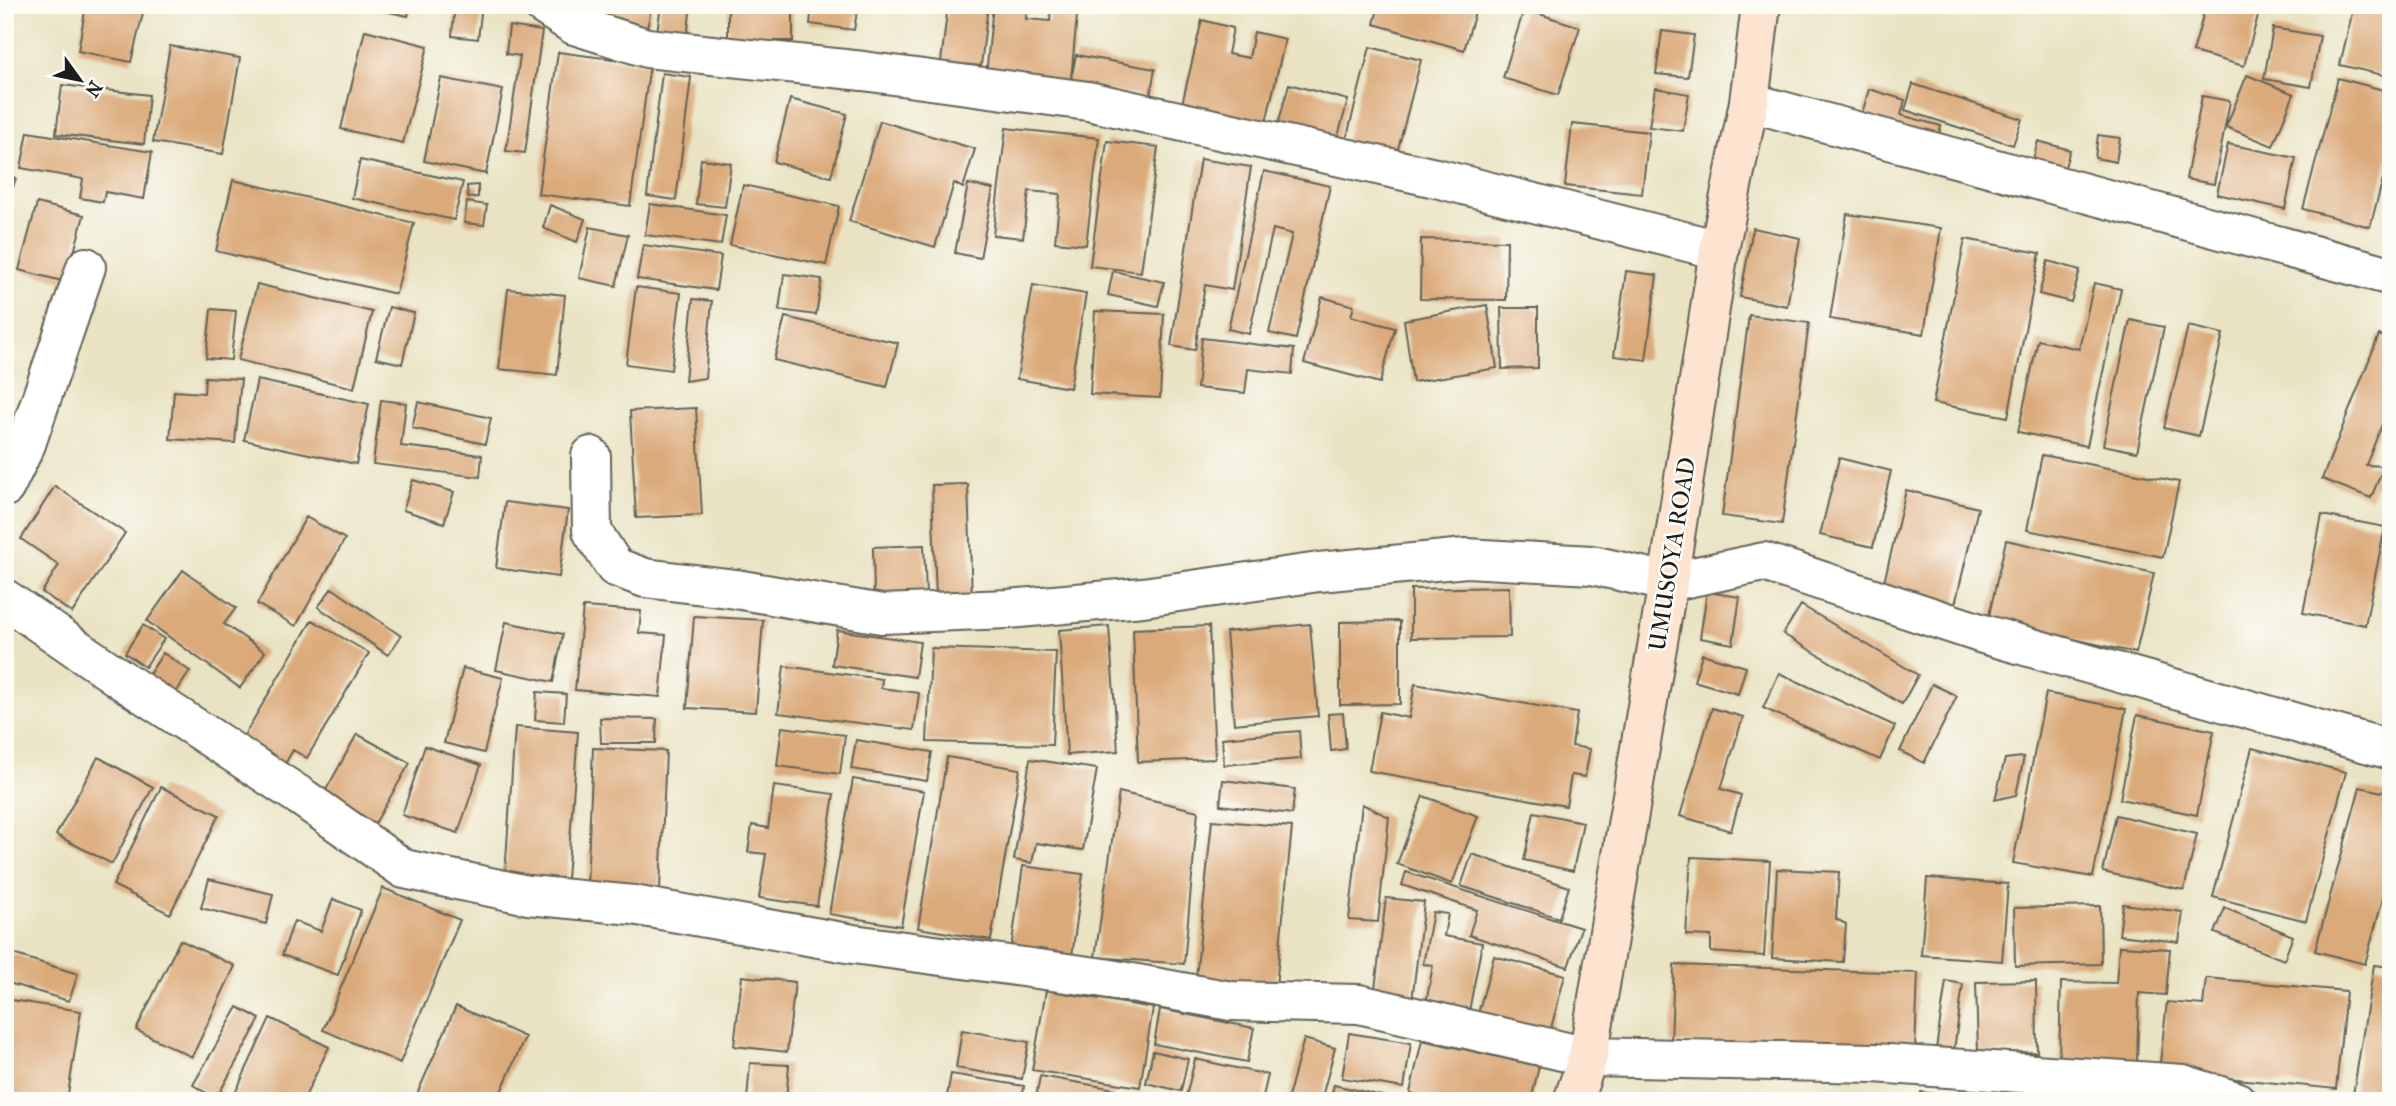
<svg xmlns="http://www.w3.org/2000/svg" width="2396" height="1106" font-family="'IM FELL French Canon',serif">
<style>
.building{fill:#dbaa7a}
.lines{fill:none;stroke-linecap:round;stroke-linejoin:round}
.minor-casing{stroke:#646256;stroke-width:42}
.secondary-casing{stroke:#646256;stroke-width:42}
.minor{stroke:#fff;stroke-width:38}
.secondary{stroke:#fde4d1;stroke-width:38}
.labels{text-anchor:middle;dominant-baseline:central;stroke-width:5;stroke-linejoin:round;paint-order:stroke}
.street-label{font-size:24px;fill:#1c1c1c;stroke:#fdfcf7}
</style>
<rect width="100%" height="100%" fill="#fdfcf7"/>
<filter id="ink" filterUnits="userSpaceOnUse"><feTurbulence type="fractalNoise" baseFrequency=".0143" numOctaves="2"/><feDisplacementMap in="SourceGraphic" scale="14" xChannelSelector="R" yChannelSelector="G"/><feConvolveMatrix kernelMatrix="1 2 1 2 8 2 1 2 1" color-interpolation-filters="sRGB"/></filter>
<filter id="wash" filterUnits="userSpaceOnUse"><feTurbulence type="fractalNoise" baseFrequency=".00686" numOctaves="4" result="noise"/><feDisplacementMap in="SourceGraphic" scale="28" xChannelSelector="R" yChannelSelector="G"/><feGaussianBlur stdDeviation="1.57" result="paint"/><feColorMatrix in="noise" values="0 0 0 0 0 0 0 0 0 0 0 0 0 0 0 0 0 1.4 0 .05"/><feComposite in="paint" operator="in"/></filter>
<g filter="url(#wash)">
<rect width="100%" height="100%" fill="#e9e3c3"/>
<g id="blocks">
<path class="building" d="M 86,5 L 145,5 L 131,62 L 78,51 Z
M 375,5 L 411,5 L 408,16 L 375,9 Z
M 455,5 L 482,5 L 478,39 L 452,36 Z
M 580,5 L 626,5 L 651,10 L 646,33 L 576,19 Z
M 661,5 L 691,5 L 687,37 L 657,33 Z
M 728,5 L 793,5 L 793,41 L 728,41 Z
M 812,5 L 858,5 L 854,30 L 810,24 Z
M 948,5 L 988,5 L 981,66 L 941,62 Z
M 993,5 L 1027,5 L 1026,19 L 1050,21 L 1051,5 L 1078,5 L 1071,79 L 1076,55 L 1155,69 L 1150,97 L 986,76 Z
M 1379,5 L 1477,5 L 1464,50 L 1374,24 Z
M 2206,5 L 2261,5 L 2244,66 L 2193,52 Z
M 2354,5 L 2391,5 L 2391,77 L 2340,65 Z
M 1524,9 L 1580,27 L 1558,95 L 1503,78 Z
M 1202,20 L 1233,28 L 1228,54 L 1249,58 L 1254,32 L 1285,39 L 1265,127 L 1181,108 Z
M 509,26 L 542,31 L 525,153 L 506,151 L 520,56 L 506,54 Z
M 2273,28 L 2320,36 L 2311,87 L 2264,79 Z
M 365,30 L 428,46 L 403,143 L 341,129 Z
M 1662,31 L 1694,35 L 1688,77 L 1656,74 Z
M 170,46 L 240,58 L 223,154 L 153,142 Z
M 1370,47 L 1421,60 L 1396,157 L 1345,144 Z
M 558,52 L 650,64 L 630,206 L 538,194 Z
M 662,73 L 691,77 L 676,200 L 647,196 Z
M 2247,75 L 2294,94 L 2273,146 L 2226,127 Z
M 441,78 L 503,90 L 486,174 L 424,161 Z
M 2338,78 L 2391,92 L 2391,149 L 2370,227 L 2303,209 Z
M 1289,84 L 1348,100 L 1337,140 L 1278,125 Z
M 1913,84 L 2022,119 L 2013,145 L 1905,110 Z
M 62,85 L 149,95 L 144,144 L 56,134 Z
M 1655,88 L 1689,94 L 1683,131 L 1649,127 Z
M 1869,89 L 1905,100 L 1901,115 L 1941,126 L 1936,144 L 1860,121 Z
M 2202,96 L 2230,101 L 2214,184 L 2186,179 Z
M 790,99 L 847,114 L 831,177 L 774,162 Z
M 880,121 L 975,149 L 963,188 L 954,183 L 935,247 L 849,221 Z
M 1572,124 L 1649,132 L 1642,194 L 1565,186 Z
M 1006,128 L 1099,138 L 1086,245 L 1055,242 L 1060,194 L 1029,191 L 1023,238 L 993,235 Z
M 28,132 L 152,152 L 144,199 L 105,192 L 103,202 L 80,198 L 83,179 L 21,168 Z
M 2098,135 L 2120,138 L 2116,162 L 2095,158 Z
M 1107,141 L 1158,147 L 1141,272 L 1090,266 Z
M 2038,141 L 2070,150 L 2063,173 L 2032,164 Z
M 2228,144 L 2296,158 L 2285,209 L 2217,194 Z
M 701,159 L 731,163 L 725,207 L 696,204 Z
M 1200,159 L 1251,167 L 1232,290 L 1205,285 L 1195,350 L 1171,346 Z
M 360,160 L 463,182 L 454,220 L 352,198 Z
M 1264,171 L 1330,186 L 1296,339 L 1269,333 L 1292,234 L 1273,229 L 1249,334 L 1228,329 Z
M 5,174 L 16,178 L 6,207 L 5,207 Z
M 233,180 L 414,223 L 396,294 L 216,251 Z
M 968,184 L 993,189 L 980,258 L 955,253 Z
M 478,185 L 478,197 L 468,198 L 467,186 Z
M 743,185 L 839,206 L 826,265 L 730,245 Z
M 467,202 L 487,205 L 484,225 L 464,223 Z
M 37,203 L 84,215 L 66,282 L 19,270 Z
M 650,204 L 726,215 L 721,245 L 645,235 Z
M 550,205 L 585,219 L 577,242 L 543,228 Z
M 1847,214 L 1941,228 L 1924,334 L 1830,319 Z
M 590,227 L 628,235 L 616,286 L 579,278 Z
M 1753,228 L 1800,238 L 1787,306 L 1740,297 Z
M 1421,239 L 1507,241 L 1506,300 L 1420,299 Z
M 1965,239 L 2040,253 L 2008,417 L 1933,403 Z
M 643,245 L 721,256 L 716,290 L 637,279 Z
M 2048,261 L 2080,270 L 2071,302 L 2039,294 Z
M 1113,271 L 1164,282 L 1158,306 L 1108,295 Z
M 1626,271 L 1657,275 L 1646,360 L 1614,356 Z
M 784,274 L 822,279 L 816,315 L 779,310 Z
M 2094,283 L 2121,289 L 2087,446 L 2018,432 L 2038,340 L 2079,349 Z
M 257,284 L 372,312 L 354,388 L 238,360 Z
M 1033,285 L 1086,294 L 1070,388 L 1017,379 Z
M 636,287 L 681,293 L 671,370 L 626,364 Z
M 508,289 L 565,295 L 557,375 L 499,369 Z
M 1322,297 L 1354,306 L 1351,316 L 1395,328 L 1380,383 L 1304,363 Z
M 693,299 L 712,301 L 705,378 L 685,381 Z
M 1487,305 L 1497,368 L 1413,382 L 1404,320 Z
M 389,307 L 414,313 L 402,364 L 376,358 Z
M 1501,308 L 1538,308 L 1538,368 L 1502,369 Z
M 211,309 L 236,311 L 231,360 L 206,358 Z
M 1095,311 L 1164,314 L 1160,398 L 1090,394 Z
M 1749,315 L 1809,323 L 1782,524 L 1722,516 Z
M 785,317 L 898,343 L 887,387 L 774,360 Z
M 2130,320 L 2164,327 L 2137,452 L 2103,445 Z
M 2188,326 L 2223,334 L 2199,436 L 2164,428 Z
M 2379,335 L 2391,340 L 2391,351 L 2384,368 L 2391,371 L 2391,402 L 2366,465 L 2384,466 L 2371,498 L 2322,479 Z
M 1202,338 L 1294,349 L 1292,374 L 1248,369 L 1245,393 L 1197,388 Z
M 205,377 L 241,379 L 235,443 L 170,439 L 174,391 L 204,393 Z
M 257,380 L 369,404 L 356,464 L 244,440 Z
M 381,400 L 406,403 L 401,446 L 482,455 L 480,477 L 373,464 Z
M 418,402 L 491,418 L 485,444 L 412,428 Z
M 696,408 L 702,515 L 636,518 L 630,411 Z
M 2042,455 L 2179,482 L 2163,557 L 2027,530 Z
M 1839,458 L 1891,471 L 1873,547 L 1820,535 Z
M 413,480 L 454,492 L 444,523 L 403,510 Z
M 968,484 L 972,598 L 936,600 L 932,485 Z
M 55,486 L 125,533 L 72,613 L 42,592 L 59,565 L 21,539 Z
M 1906,490 L 1978,508 L 1954,609 L 1882,591 Z
M 505,502 L 568,510 L 559,577 L 496,568 Z
M 2322,515 L 2385,527 L 2365,625 L 2303,613 Z
M 306,517 L 345,539 L 296,626 L 257,604 Z
M 2006,540 L 2154,573 L 2136,653 L 1988,620 Z
M 924,545 L 926,594 L 874,595 L 873,547 Z
M 183,570 L 236,608 L 224,624 L 265,652 L 240,688 L 147,621 Z
M 1509,587 L 1510,637 L 1411,638 L 1411,589 Z
M 332,588 L 401,636 L 388,655 L 318,607 Z
M 1707,592 L 1740,597 L 1733,644 L 1700,638 Z
M 1801,605 L 1918,675 L 1902,704 L 1783,634 Z
M 583,607 L 641,611 L 639,633 L 666,635 L 660,697 L 575,690 Z
M 694,616 L 763,620 L 756,712 L 687,708 Z
M 312,620 L 369,653 L 307,758 L 293,750 L 285,764 L 242,739 Z
M 1400,621 L 1400,704 L 1340,705 L 1340,622 Z
M 506,622 L 563,634 L 553,682 L 496,670 Z
M 1310,624 L 1318,716 L 1234,724 L 1226,632 Z
M 143,625 L 164,639 L 145,667 L 125,653 Z
M 1109,626 L 1118,751 L 1067,755 L 1059,630 Z
M 1209,626 L 1215,759 L 1138,762 L 1133,629 Z
M 837,630 L 920,642 L 915,677 L 832,665 Z
M 931,648 L 1056,652 L 1052,745 L 927,742 Z
M 163,653 L 190,671 L 173,697 L 146,679 Z
M 1702,654 L 1746,667 L 1738,694 L 1694,681 Z
M 784,666 L 882,679 L 881,688 L 919,693 L 914,730 L 778,713 Z
M 463,668 L 503,678 L 484,753 L 444,743 Z
M 1779,673 L 1895,726 L 1880,760 L 1763,708 Z
M 1415,684 L 1577,713 L 1572,746 L 1590,749 L 1585,777 L 1571,775 L 1566,806 L 1369,771 L 1380,712 L 1409,718 Z
M 1932,684 L 1957,696 L 1924,763 L 1900,751 Z
M 537,692 L 566,694 L 564,722 L 535,720 Z
M 2046,693 L 2126,709 L 2093,877 L 2013,863 Z
M 1712,708 L 1743,717 L 1721,789 L 1741,795 L 1731,831 L 1680,816 Z
M 1343,713 L 1346,749 L 1331,751 L 1328,714 Z
M 2137,715 L 2214,731 L 2197,815 L 2120,799 Z
M 600,718 L 657,719 L 656,743 L 601,743 Z
M 515,727 L 578,732 L 567,879 L 505,875 Z
M 782,727 L 845,735 L 840,774 L 777,766 Z
M 1299,731 L 1301,759 L 1224,765 L 1222,738 Z
M 357,734 L 410,763 L 373,827 L 321,799 Z
M 856,740 L 932,752 L 927,781 L 851,769 Z
M 425,746 L 481,765 L 458,833 L 402,815 Z
M 593,748 L 666,751 L 660,889 L 587,886 Z
M 2252,748 L 2346,772 L 2306,921 L 2213,897 Z
M 98,757 L 153,787 L 112,864 L 56,835 Z
M 947,757 L 1020,769 L 991,940 L 918,928 Z
M 2024,757 L 2016,795 L 1995,800 L 2005,759 Z
M 1030,759 L 1097,769 L 1083,850 L 1036,843 L 1032,863 L 1014,860 Z
M 853,779 L 924,791 L 901,926 L 829,914 Z
M 1223,780 L 1295,789 L 1292,814 L 1220,805 Z
M 774,786 L 834,794 L 817,906 L 759,898 L 766,854 L 748,852 L 752,825 L 768,828 Z
M 161,787 L 219,815 L 170,914 L 113,885 Z
M 2360,787 L 2391,794 L 2391,869 L 2365,964 L 2315,951 Z
M 1119,792 L 1198,811 L 1184,964 L 1095,957 Z
M 1423,796 L 1478,816 L 1452,884 L 1397,864 Z
M 1362,804 L 1389,817 L 1378,922 L 1349,920 Z
M 1534,812 L 1583,822 L 1573,871 L 1524,860 Z
M 2116,815 L 2197,834 L 2184,890 L 2103,872 Z
M 1212,820 L 1292,827 L 1276,986 L 1196,978 Z
M 1472,854 L 1569,887 L 1559,918 L 1461,886 Z
M 1691,857 L 1770,861 L 1764,956 L 1711,952 L 1711,936 L 1686,935 Z
M 1023,866 L 1083,874 L 1071,964 L 1010,956 Z
M 1777,869 L 1839,872 L 1836,919 L 1846,924 L 1843,962 L 1772,958 Z
M 1406,872 L 1581,928 L 1568,967 L 1469,935 L 1477,910 L 1402,885 Z
M 1927,878 L 2008,884 L 2002,961 L 1921,955 Z
M 209,879 L 273,894 L 266,924 L 201,908 Z
M 383,888 L 460,920 L 400,1063 L 323,1030 Z
M 1386,898 L 1424,902 L 1412,1001 L 1374,997 Z
M 333,899 L 361,910 L 338,975 L 282,955 L 294,921 L 321,931 Z
M 2123,904 L 2183,912 L 2179,942 L 2119,935 Z
M 2100,906 L 2101,964 L 2015,966 L 2014,908 Z
M 2225,908 L 2293,936 L 2284,960 L 2215,933 Z
M 1433,912 L 1448,914 L 1444,936 L 1482,943 L 1467,1022 L 1424,1015 L 1433,965 L 1423,964 Z
M 180,940 L 235,966 L 192,1057 L 136,1030 Z
M 2119,946 L 2170,949 L 2166,995 L 2139,993 L 2137,1062 L 2059,1061 L 2061,982 L 2116,983 Z
M 13,954 L 78,974 L 69,1001 L 5,982 Z
M 1494,956 L 1565,975 L 1549,1036 L 1477,1017 Z
M 1674,965 L 1918,973 L 1915,1051 L 1671,1043 Z
M 2374,965 L 2391,967 L 2391,1101 L 2352,1101 Z
M 742,976 L 795,982 L 787,1052 L 734,1046 Z
M 2206,978 L 2346,991 L 2336,1089 L 2159,1071 L 2167,1002 L 2203,1005 Z
M 1946,981 L 1963,984 L 1953,1058 L 1935,1056 Z
M 2036,981 L 2037,1052 L 1978,1053 L 1976,982 Z
M 1046,990 L 1153,1008 L 1140,1087 L 1032,1070 Z
M 5,999 L 81,1011 L 67,1101 L 5,1101 Z
M 456,1006 L 525,1037 L 497,1101 L 414,1101 Z
M 238,1007 L 260,1019 L 216,1099 L 193,1085 Z
M 1160,1009 L 1254,1028 L 1247,1062 L 1154,1044 Z
M 270,1018 L 329,1047 L 303,1101 L 234,1101 L 232,1100 Z
M 962,1030 L 1029,1042 L 1022,1079 L 956,1068 Z
M 1349,1033 L 1411,1043 L 1404,1088 L 1342,1078 Z
M 1304,1039 L 1335,1048 L 1321,1101 L 1287,1101 Z
M 1422,1040 L 1539,1066 L 1531,1101 L 1445,1101 L 1410,1093 Z
M 1153,1051 L 1188,1059 L 1181,1091 L 1146,1083 Z
M 1195,1059 L 1268,1075 L 1262,1101 L 1185,1101 Z
M 750,1063 L 789,1065 L 786,1101 L 747,1101 Z
M 951,1074 L 1024,1086 L 1022,1101 L 946,1101 Z
M 1040,1076 L 1115,1089 L 1113,1101 L 1050,1101 L 1036,1098 Z
M 1334,1085 L 1400,1100 L 1400,1101 L 1330,1101 Z
M 1921,1092 L 1976,1099 L 1976,1101 L 1920,1101 Z
M 1137,1093 L 1170,1100 L 1170,1101 L 1135,1101 Z
M 1605,1094 L 1634,1099 L 1634,1101 L 1603,1101 Z"/>
</g>
</g>
<g filter="url(#ink)">
<use href="#blocks" fill-opacity="0" stroke="#646256" stroke-width="2"/>
<g class="lines">
<g class="minor-casing">
<path id="minor" d="M 543,5 L 574,25 L 647,48 L 863,71 L 1088,101 L 1440,179 L 1719,250
M 1749,102 L 2391,276
M 591,456 L 592,531 L 615,567 L 645,578 L 736,589 L 882,614 L 1008,609 L 1143,597 L 1319,572 L 1466,558 L 1592,565 L 1668,582 L 1764,562 L 1983,634 L 2391,750
M 5,487 L 26,444 L 86,267
M 5,599 L 125,682 L 300,796 L 404,869 L 528,895 L 633,905 L 853,944 L 1104,978 L 1231,1001 L 1359,1004 L 1588,1057 L 1874,1063 L 2183,1084 L 2236,1101"/>
</g>
<g class="secondary-casing">
<path id="secondary" d="M 1573,1101 L 1588,1057 L 1668,582 L 1719,250 L 1749,102 L 1761,5"/>
</g>
<use href="#minor" class="minor"/>
<use href="#secondary" class="secondary"/>
</g>
</g>
<g class="labels">
<g class="street-label">
<text transform="translate(1672 554) rotate(-81)">UMUSOYA ROAD</text>
</g>
</g>
<rect width="2396" height="1106" fill="none" stroke="#fdfcf7" stroke-width="28"/>
<g transform="translate(80 80) rotate(123)" stroke="#fdfcf7" stroke-width="5" paint-order="stroke">
<path d="M0-5L12 26L0 18L-12 26Z" fill="#1c1c1c"/>
<text y="-10" font-size="19" font-weight="bold" text-anchor="middle" fill="#1c1c1c">N</text>
</g>
</svg>
